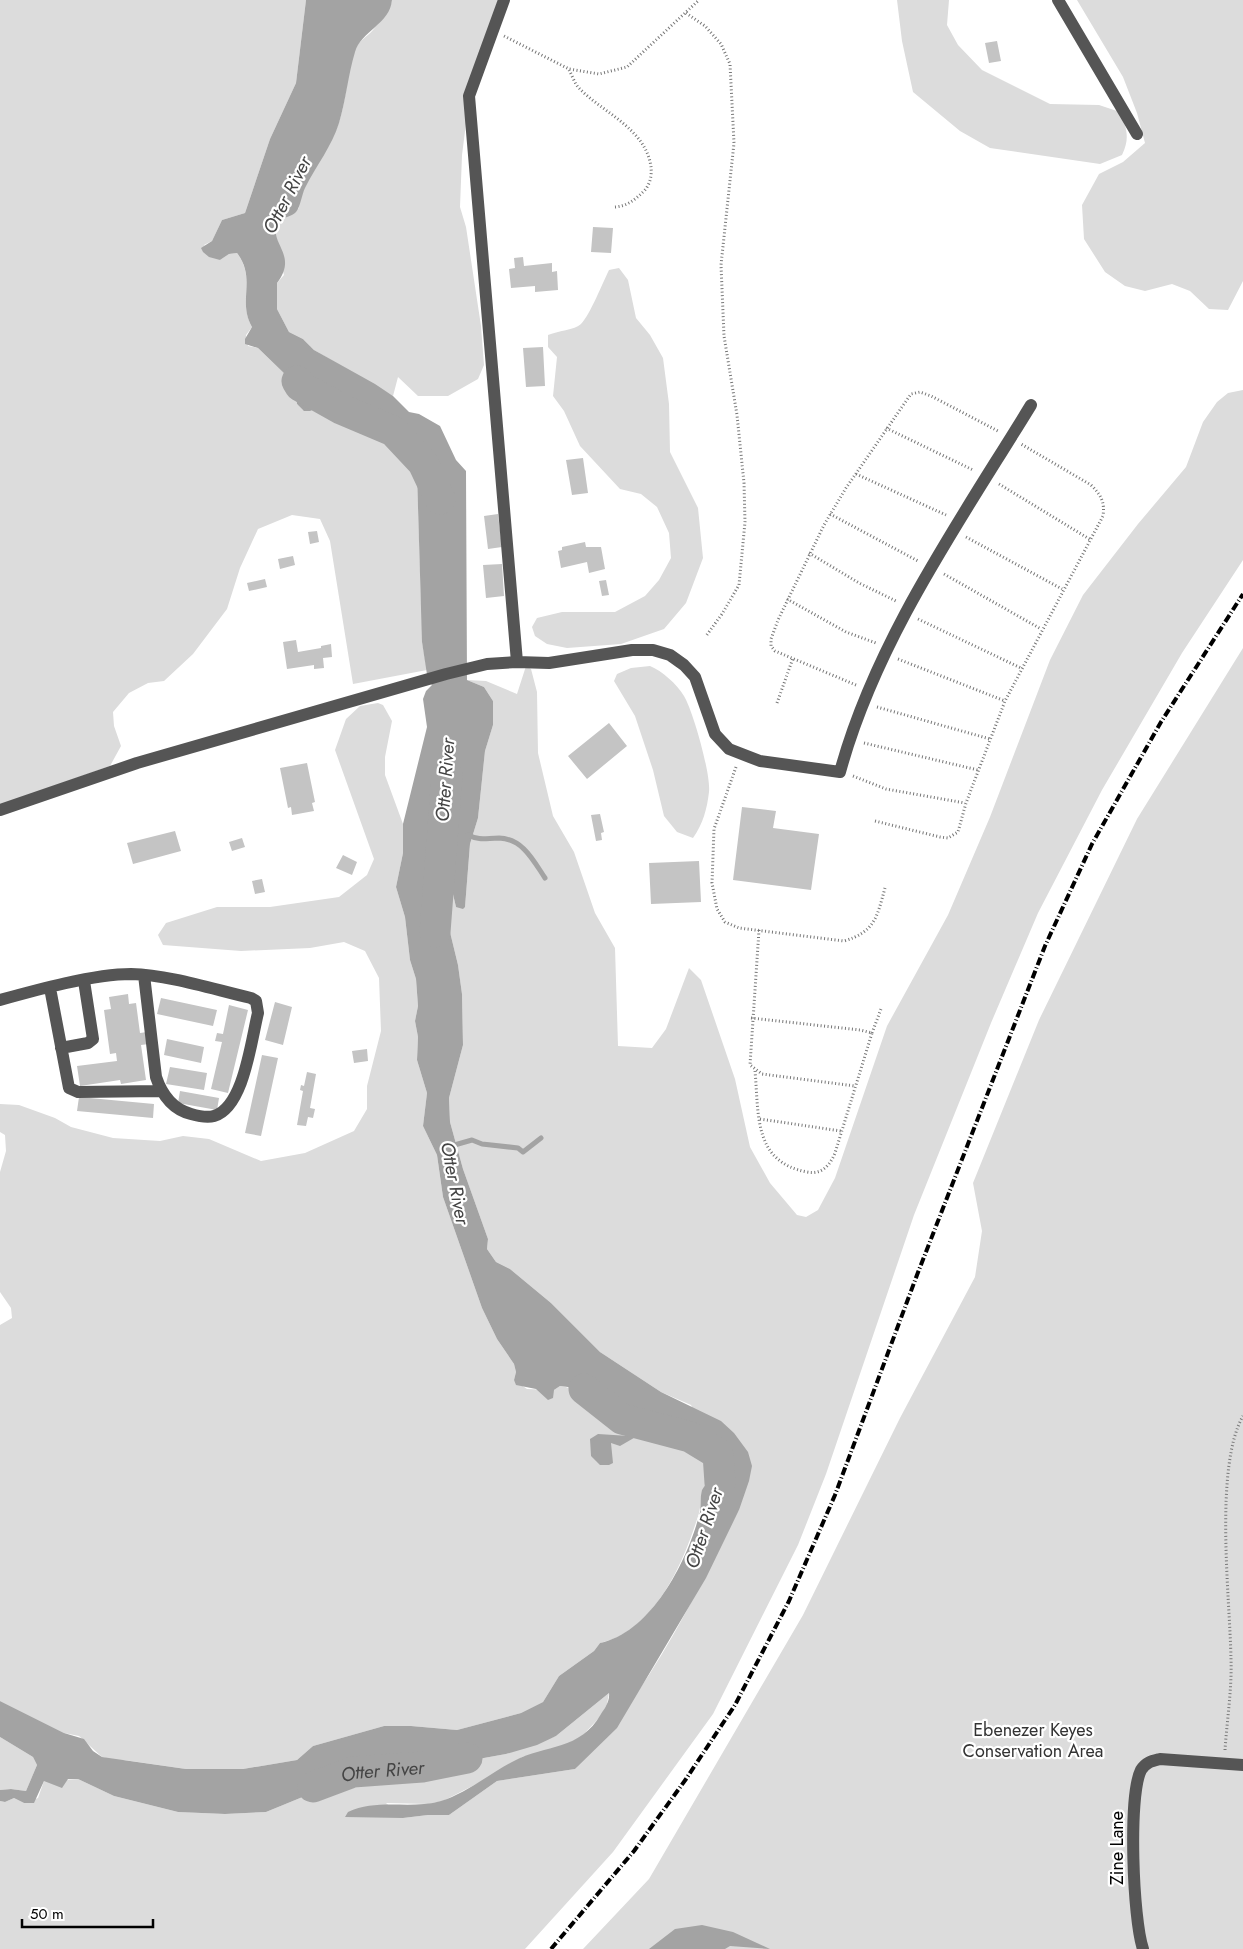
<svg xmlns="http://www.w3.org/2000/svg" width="1243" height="1949" font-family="Jost,sans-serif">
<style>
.green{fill:#dcdcdc}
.water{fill:#a3a3a3}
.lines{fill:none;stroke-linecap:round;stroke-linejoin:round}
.stream{stroke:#a3a3a3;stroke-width:5}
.river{stroke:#a3a3a3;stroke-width:31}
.building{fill:#c4c4c4}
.path{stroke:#777;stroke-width:3;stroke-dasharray:1 2.5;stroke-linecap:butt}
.minor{stroke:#555;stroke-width:12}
.rail{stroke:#000;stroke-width:4;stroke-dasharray:8 2.5 1 2.5;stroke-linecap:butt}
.labels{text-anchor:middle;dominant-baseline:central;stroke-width:4.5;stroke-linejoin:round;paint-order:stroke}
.park-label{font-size:18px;fill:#333;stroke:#fff}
.street-label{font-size:18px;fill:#000;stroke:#fff}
.water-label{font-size:19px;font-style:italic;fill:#444;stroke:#fff}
</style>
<rect width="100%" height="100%" fill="#fff"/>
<path class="green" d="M 0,0 L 306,0 L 296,83 L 270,139 L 245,213 L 222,220 L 212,241 L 204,245 L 220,260 L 229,254 L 237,253 C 257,281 237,300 252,327 L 246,335 L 248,346 L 258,348 L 290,379 L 295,387 L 297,404 L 303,410 C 313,411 317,406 325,404 C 330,403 336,403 341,403 C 362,403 404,434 411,454 L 416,454 L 419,447 L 422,453 L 417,474 L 421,604 L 423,615 L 422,642 L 427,670 L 353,684 L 330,541 L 320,519 L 292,515 L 258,529 L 240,568 L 227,609 L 193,654 L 164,681 L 148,683 L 129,693 L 113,712 L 114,726 L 121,746 L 110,766 L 0,805 Z
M 392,0 L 498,0 L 472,76 L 462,155 L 460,207 L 466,227 L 481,326 L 484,365 L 478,379 L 448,396 L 418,396 L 398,377 L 393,396 L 314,350 L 303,339 L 289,332 L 277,309 L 277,283 L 284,275 C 280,258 270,235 278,219 L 286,217 L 299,208 C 299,186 330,148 338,125 C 347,101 346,74 355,50 C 359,40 367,37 373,30 C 380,22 385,13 391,5 Z
M 897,0 L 949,0 L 947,25 L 958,45 L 982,70 L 1050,104 L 1099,105 L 1120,112 C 1127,129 1130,138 1122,155 L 1100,164 L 990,148 L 960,131 L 913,92 L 902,41 Z
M 1077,0 L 1243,0 L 1243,281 L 1228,310 L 1209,309 L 1190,291 L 1172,284 L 1145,291 L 1125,286 L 1105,272 L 1084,239 L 1082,205 L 1099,174 L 1123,162 L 1145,143 L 1137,113 L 1123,77 Z
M 619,268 L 628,280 L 636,318 L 650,335 L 663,358 L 669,404 L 670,452 L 698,508 L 703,558 L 686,603 L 664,629 L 621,644 L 567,648 L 547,644 L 535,636 L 532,627 L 537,618 L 562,612 L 615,612 L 645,596 L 659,580 L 671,558 L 669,533 L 657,507 L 641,494 L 620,489 L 580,446 L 564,411 L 553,396 L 557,357 L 548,347 L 548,335 C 557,331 575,330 581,324 C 590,315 603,282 609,270 Z
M 1243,390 L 1243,560 L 1182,653 L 1102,790 L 1038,913 L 991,1023 L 914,1215 L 826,1474 L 798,1545 L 713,1714 L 613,1852 L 525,1949 L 0,1949 L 0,1801 L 5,1802 L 14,1798 L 24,1803 L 38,1798 L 44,1781 L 78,1779 L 114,1796 L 178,1812 L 225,1814 L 266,1812 L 327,1787 L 365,1765 L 382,1763 L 434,1767 L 506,1754 L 519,1749 L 556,1736 L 609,1693 L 607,1704 L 600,1717 L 581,1737 L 563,1746 L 522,1757 L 492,1776 L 443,1801 L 428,1804 L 386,1803 L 403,1818 L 428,1815 L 449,1815 L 497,1781 L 575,1769 C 595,1745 617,1721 635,1696 C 676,1637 706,1573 739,1510 L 691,1405 L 661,1392 L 600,1352 L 551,1303 L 510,1269 L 496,1262 L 487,1249 L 488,1239 L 463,1169 L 450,1122 L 449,1098 L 463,1045 L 462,994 L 458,965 L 433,862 L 434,832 L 437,819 L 448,817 L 452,854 L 449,877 L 456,907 L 465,907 L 470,844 L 478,818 L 485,751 L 493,725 L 493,701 L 484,687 L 467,680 L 486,681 L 517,694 L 526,666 L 531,669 L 537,692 L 538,753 L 553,816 L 574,852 L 595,913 L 615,948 L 618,1046 L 652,1048 L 666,1029 L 689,968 L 701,980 L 735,1079 L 750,1147 L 770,1183 L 797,1215 L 806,1217 L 818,1210 L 835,1178 L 887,1026 L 948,915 L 990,817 L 1050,660 L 1083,595 L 1138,524 L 1186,467 L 1203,422 L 1217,402 L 1228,393 Z
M 1243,648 L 1243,1949 L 583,1949 L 649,1879 L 803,1615 L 900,1418 L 975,1277 L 982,1231 L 973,1183 L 1039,1020 L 1137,819 Z
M 650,666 C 662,671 677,684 684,696 C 693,711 711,774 709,792 C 707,809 703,824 693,838 L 677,832 L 664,816 L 653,770 L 635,716 L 614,681 L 617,674 L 631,668 Z
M 378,703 L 383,705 L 392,721 L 385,757 L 385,775 L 403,824 L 403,853 L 396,887 L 405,917 L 410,960 L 416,979 L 418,1006 L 415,1021 L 418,1037 L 417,1060 L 427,1093 L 423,1126 L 437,1155 L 443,1197 L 482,1308 L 497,1339 L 514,1364 L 516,1372 L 514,1380 L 527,1389 L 554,1390 L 560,1386 C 574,1387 584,1399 595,1406 C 605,1413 619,1416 631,1419 C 657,1427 688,1418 706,1445 C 712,1454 713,1472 708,1482 C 706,1485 703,1487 702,1491 C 700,1498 701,1506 699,1513 C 684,1562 655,1631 600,1643 L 594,1651 L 559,1676 L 543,1702 L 521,1713 L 457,1730 L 411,1726 L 384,1726 L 313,1746 L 297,1760 L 243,1769 L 186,1769 L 124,1760 L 113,1760 L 102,1757 L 79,1736 L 64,1733 L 0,1701 L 0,1325 L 12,1318 L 11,1308 L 0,1292 L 0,1172 L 6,1151 L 5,1135 L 0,1132 L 0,1104 L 19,1105 L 55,1118 L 71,1127 L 113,1138 L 160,1141 L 183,1136 L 209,1139 L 261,1161 L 305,1153 L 354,1131 L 367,1109 L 367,1086 L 381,1031 L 379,978 L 365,951 L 344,942 L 310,948 L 241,951 L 163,945 L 158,935 L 166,923 L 217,907 L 270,907 L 339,897 L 367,875 L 374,859 L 335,750 L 346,719 L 360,706 Z
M 0,1737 L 33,1757 L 37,1765 L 26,1791 L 11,1789 L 0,1790 Z"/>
<path class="water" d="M 306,0 L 392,0 C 390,24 361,31 355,52 C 348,75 346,100 339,123 C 332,146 316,166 305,188 C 302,194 300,208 296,212 C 292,216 284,218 279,219 C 265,243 300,253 277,283 L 277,309 L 289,332 L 303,339 L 314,350 L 375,384 L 393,396 L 409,412 L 419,414 L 440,426 L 456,460 L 466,471 L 467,680 L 484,687 L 493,701 L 493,725 L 485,751 L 478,818 L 470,844 L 465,907 L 463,909 L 456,907 L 449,877 L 452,854 L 448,817 L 437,819 L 434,832 L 433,862 L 458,965 L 462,994 L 463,1045 L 449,1098 L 450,1122 L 463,1169 L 488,1239 L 487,1249 L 496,1262 L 510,1269 L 551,1303 L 600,1352 L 661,1392 L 721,1421 L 734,1433 L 748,1452 L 752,1466 L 749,1481 L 739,1510 L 706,1578 L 617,1728 L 575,1769 L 497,1781 L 449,1815 L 428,1815 L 403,1818 L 345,1817 L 348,1812 C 378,1798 410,1810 441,1801 C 465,1794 492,1772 514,1761 C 546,1744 580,1751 601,1714 C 605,1708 610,1701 609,1693 L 556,1736 L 537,1745 L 506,1754 L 434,1767 L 382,1763 L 365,1765 L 327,1787 L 266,1812 L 225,1814 L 178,1812 L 114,1796 L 78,1779 L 68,1779 L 62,1788 L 44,1781 L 34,1803 L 24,1803 L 14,1798 L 5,1802 L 0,1801 L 0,1790 L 11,1789 L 26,1791 L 37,1765 L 33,1757 L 0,1737 L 0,1701 L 64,1733 L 84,1739 L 93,1751 L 102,1757 L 186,1769 L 243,1769 L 297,1760 L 313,1746 L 384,1726 L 411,1726 L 457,1730 L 521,1713 L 543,1702 L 559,1676 L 594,1651 L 600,1643 C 652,1632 688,1560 700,1512 C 701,1505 700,1497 702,1490 C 704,1486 707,1484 708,1480 C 712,1469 712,1453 705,1444 C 686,1419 672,1429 647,1422 L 639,1435 L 620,1446 L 611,1443 L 613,1463 L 609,1465 L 600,1465 L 591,1456 L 590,1439 L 598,1434 L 629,1436 L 636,1428 L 634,1420 L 597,1408 L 568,1387 L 560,1386 L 554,1390 L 553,1398 L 548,1400 L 536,1389 L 516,1385 L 514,1380 L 516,1372 L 514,1364 L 497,1339 L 482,1308 L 443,1197 L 437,1155 L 423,1126 L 427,1093 L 417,1060 L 418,1037 L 415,1021 L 418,1006 L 416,979 L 410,960 L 405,917 L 396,887 L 403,853 L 403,824 L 427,727 L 423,699 L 426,691 L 432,685 L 428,681 L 422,642 L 417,474 L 422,453 L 418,447 L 414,456 L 408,445 L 389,427 L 350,404 L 325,404 L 310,411 L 304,411 L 297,404 L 295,387 L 290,379 L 258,348 L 245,344 L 245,339 L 252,327 C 237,301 257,279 237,253 L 229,254 L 220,260 L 209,257 L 203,252 L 201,248 L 212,241 L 222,220 L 245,213 L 270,139 L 296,83 Z
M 702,1925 L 733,1932 L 770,1949 L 730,1946 L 725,1949 L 649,1949 L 675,1929 Z"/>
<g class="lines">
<path class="stream" d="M 468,835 C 480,841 486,838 499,838 C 523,839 533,860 545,878
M 451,1146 L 472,1140 L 482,1144 L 518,1148 L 523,1152 L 541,1138"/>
<g class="river">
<path d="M 297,381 L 300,386 L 341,409 L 393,431 L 423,463 L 440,499"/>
<path d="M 435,932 L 447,775"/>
<path d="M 584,1389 L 622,1419 L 690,1437 L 718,1454 L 720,1483"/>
<path id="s1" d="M 313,1787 L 353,1772 L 422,1767 L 467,1758"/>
</g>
</g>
<path class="building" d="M 997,41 L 1001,61 L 989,63 L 985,43 Z
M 593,227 L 613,228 L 611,253 L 591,252 Z
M 523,257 L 524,266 L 552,263 L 552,272 L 557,271 L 558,290 L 535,292 L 535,286 L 511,288 L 509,269 L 515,268 L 514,258 Z
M 543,347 L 545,386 L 526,387 L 523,348 Z
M 583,458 L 588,493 L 572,495 L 566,460 Z
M 498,514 L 502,547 L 488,549 L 484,516 Z
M 317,531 L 319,542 L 310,544 L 308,532 Z
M 585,542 L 586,547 L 601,547 L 605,569 L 589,573 L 587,562 L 561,568 L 558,551 L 562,550 L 562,547 Z
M 293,556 L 295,565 L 280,569 L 278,559 Z
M 502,564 L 504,596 L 486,598 L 483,565 Z
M 265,579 L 267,587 L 249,591 L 247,583 Z
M 606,580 L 609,595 L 602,596 L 599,581 Z
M 296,640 L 298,652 L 321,648 L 321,646 L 331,644 L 332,657 L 323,658 L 324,668 L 314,669 L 314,665 L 287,669 L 283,642 Z
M 609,723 L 627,746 L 587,779 L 568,756 Z
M 307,763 L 315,802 L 312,803 L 314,811 L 292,815 L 291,807 L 288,808 L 280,768 Z
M 742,807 L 776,811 L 773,828 L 819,834 L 811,890 L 733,880 Z
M 600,814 L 604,832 L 601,833 L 602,840 L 596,841 L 591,815 Z
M 175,831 L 181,851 L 133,864 L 127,843 Z
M 242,838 L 245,847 L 232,851 L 229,842 Z
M 343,855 L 357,862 L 352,875 L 336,868 Z
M 699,861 L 701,902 L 651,904 L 649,863 Z
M 262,879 L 265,892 L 255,894 L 252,881 Z
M 128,994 L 129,1004 L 136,1003 L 140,1033 L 147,1032 L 149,1044 L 141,1045 L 146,1080 L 121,1084 L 120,1080 L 80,1086 L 77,1066 L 117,1061 L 116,1053 L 110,1054 L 104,1010 L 111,1009 L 109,997 Z
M 161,998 L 217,1010 L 213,1026 L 157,1014 Z
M 275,1002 L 292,1007 L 283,1045 L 265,1040 Z
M 229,1005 L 248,1010 L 228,1093 L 211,1089 L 222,1042 L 215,1041 L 217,1033 L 223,1034 Z
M 167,1039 L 204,1047 L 201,1063 L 164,1055 Z
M 367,1049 L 368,1061 L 354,1063 L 352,1051 Z
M 262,1055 L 278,1058 L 261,1136 L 245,1133 Z
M 170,1067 L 207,1073 L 204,1090 L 166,1084 Z
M 307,1072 L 316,1074 L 310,1108 L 315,1109 L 313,1118 L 308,1117 L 306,1126 L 297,1125 L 303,1091 L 300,1090 L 301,1085 L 304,1086 Z
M 180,1091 L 219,1098 L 217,1110 L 178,1103 Z
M 79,1097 L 154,1104 L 153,1118 L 77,1111 Z"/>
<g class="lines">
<path class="path" d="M 686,13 L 705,26 L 721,44 L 730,64 L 734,143 L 721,265 L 724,336 L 737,415 L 744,483 L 745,522 L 739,585 L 722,614 L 706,636
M 504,36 L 569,69 L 599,74 L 627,67 L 699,0
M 569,70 C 572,75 574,82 578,87 C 601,112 646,128 651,167 C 652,175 650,185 644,191 C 635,200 627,206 615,207
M 886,428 L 973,470
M 856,474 L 946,515
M 999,484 L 1091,540
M 830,514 L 918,561
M 966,537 L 1062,589
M 809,553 L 859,583 L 896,601
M 944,574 L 1041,629
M 787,599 L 846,632 L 876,643
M 918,619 L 1021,668
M 898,659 L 1005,701
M 856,685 L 775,651 L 771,646 L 771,639 L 778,620 L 824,525 L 846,488 L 911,394 L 920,392 L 931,396 L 998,431
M 777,703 L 793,658
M 877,707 L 990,739
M 864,743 L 978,770
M 736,767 L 714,829 L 712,883 L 717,909 L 725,922 L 739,928 L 844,941 C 875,932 877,917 885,888
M 853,776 L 886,789 L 965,803
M 875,821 L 940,837 L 948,838 L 958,832 L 966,803 L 1005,701 L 1103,516 C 1105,502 1101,495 1091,485 L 1021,444
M 759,930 L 750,1065 L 762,1074 L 855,1086
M 751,1018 L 860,1030 L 872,1033 L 835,1153 C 830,1165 822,1175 807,1172 C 753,1162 759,1114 755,1071
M 872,1033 L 881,1009
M 760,1119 L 841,1131
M 1225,1750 C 1227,1720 1232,1689 1231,1659 C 1230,1598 1214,1467 1243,1416"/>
<path class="minor" d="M 504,0 L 469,96 L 517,662
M 1058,0 L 1137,134
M 0,810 L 137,763 L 446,674 L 487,664 L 517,662 L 549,663 L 632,650 L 653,650 L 670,655 L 684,665 L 695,677 L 715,734 L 729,749 L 760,761 L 840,772 C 876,640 960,521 1031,405
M 50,988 L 69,1088 L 78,1092 L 161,1091
M 0,1000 C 36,990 94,974 131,974 C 170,975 212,989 251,998 L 256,1001 L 258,1013 C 251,1041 244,1107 214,1116 C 207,1118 198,1116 191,1114 C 172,1109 162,1095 156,1077 L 144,975
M 61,1048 L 88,1043 L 93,1039 L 84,981
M 1143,1949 C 1133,1920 1128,1796 1141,1770 C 1146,1762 1152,1761 1160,1759 L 1243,1765"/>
<path class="rail" d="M 551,1949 L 634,1851 L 686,1779 L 735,1705 L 789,1601 L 835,1495 L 917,1275 L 1045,946 L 1092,844 L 1161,722 L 1243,594"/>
</g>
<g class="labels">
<g class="park-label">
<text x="1033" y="1730">Ebenezer Keyes<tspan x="1033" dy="21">Conservation Area</tspan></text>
</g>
<g class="street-label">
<text transform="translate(1117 1848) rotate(-90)">Zine Lane</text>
</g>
<g class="water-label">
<text transform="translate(287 195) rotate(-63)">Otter River</text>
<text transform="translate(445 780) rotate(-86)">Otter River</text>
<text transform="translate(455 1183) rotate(79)">Otter River</text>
<text transform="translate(704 1528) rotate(-72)">Otter River</text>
<text stroke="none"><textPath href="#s1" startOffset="72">Otter River</textPath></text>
</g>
</g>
<path d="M22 1919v8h131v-8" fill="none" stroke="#000000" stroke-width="2.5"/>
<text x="30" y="1919" font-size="15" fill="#000000" stroke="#ffffff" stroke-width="4" paint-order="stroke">50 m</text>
</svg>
